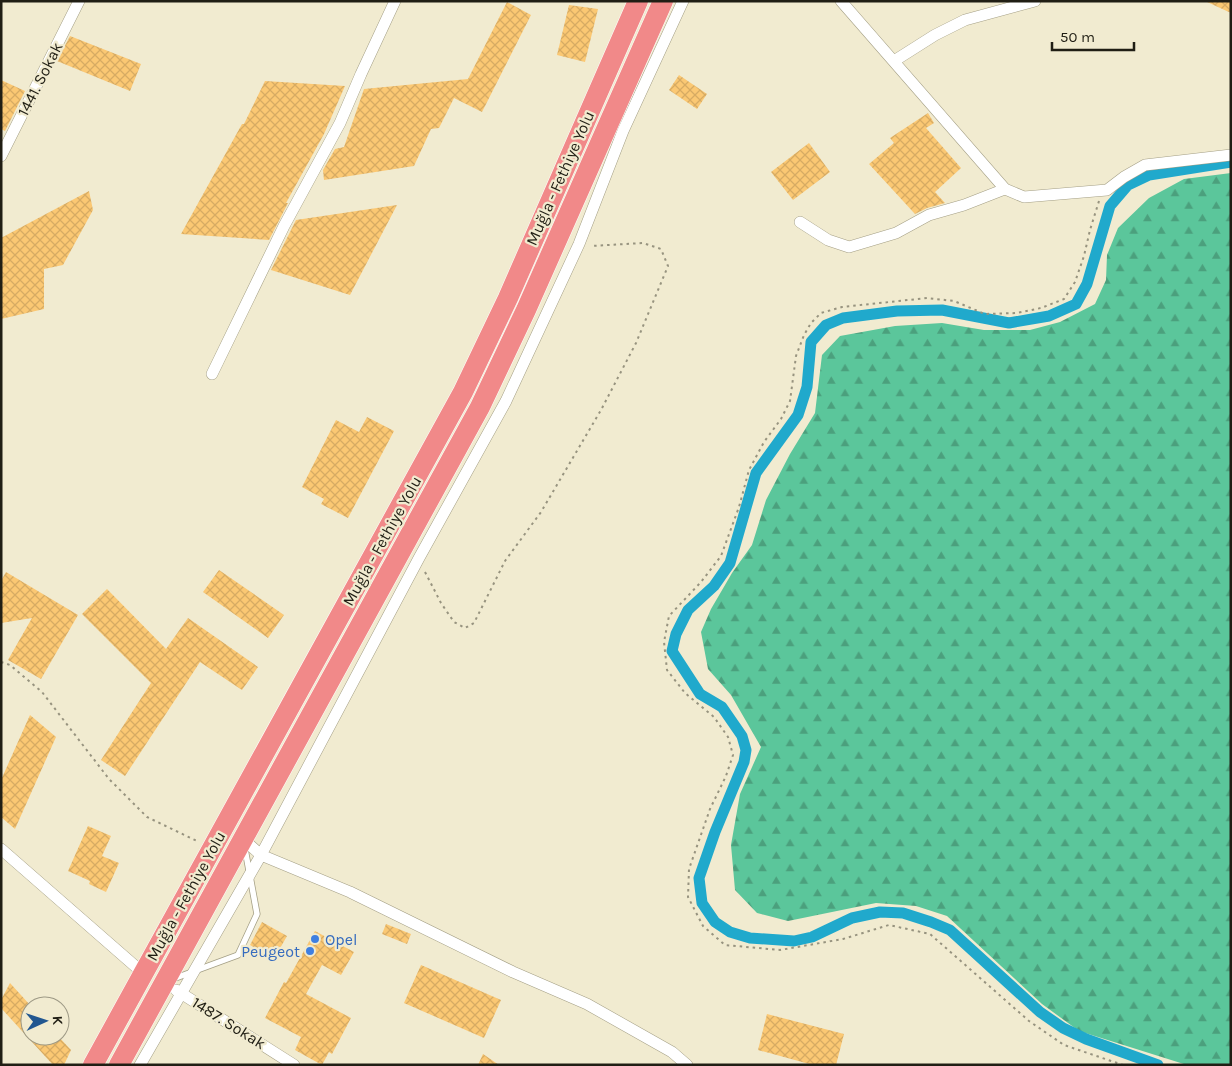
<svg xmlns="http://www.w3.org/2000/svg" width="1232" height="1066" font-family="Karla,sans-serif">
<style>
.forest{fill:url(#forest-firs)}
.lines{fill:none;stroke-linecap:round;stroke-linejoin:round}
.canal{stroke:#20a9cc;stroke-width:11}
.building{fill:url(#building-cross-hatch)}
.lane-casing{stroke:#a49f85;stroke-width:7}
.street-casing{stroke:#a49f85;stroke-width:12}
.highway-casing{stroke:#fff;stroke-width:21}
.path{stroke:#97937f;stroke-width:2;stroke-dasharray:2.5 4;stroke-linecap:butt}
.lane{stroke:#fff;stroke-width:5.5}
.street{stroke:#fff;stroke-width:11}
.highway{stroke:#f18989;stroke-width:20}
.shop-dot{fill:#3f7fe0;stroke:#f1ebd0;stroke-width:2}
.labels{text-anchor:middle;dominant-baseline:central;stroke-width:4.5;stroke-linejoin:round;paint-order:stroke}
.street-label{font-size:16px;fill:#201e14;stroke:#f1ebd0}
.shop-label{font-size:16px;fill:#366cbe;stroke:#f1ebd0;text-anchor:start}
</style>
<defs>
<pattern id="forest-firs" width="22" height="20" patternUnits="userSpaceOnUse" patternTransform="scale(1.25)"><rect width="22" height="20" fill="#5bc69b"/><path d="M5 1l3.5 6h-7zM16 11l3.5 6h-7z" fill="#4ba07d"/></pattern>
<pattern id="building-cross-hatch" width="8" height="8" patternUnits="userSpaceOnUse" patternTransform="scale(1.25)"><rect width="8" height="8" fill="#fbc873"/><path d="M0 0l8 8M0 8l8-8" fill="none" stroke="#d7ab63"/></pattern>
</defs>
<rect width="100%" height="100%" fill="#f1ebd0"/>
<path class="forest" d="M 1231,173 L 1231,1065 L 1187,1065 L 1079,1031 L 1042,1004 L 947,916 L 916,906 L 876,903 L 788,921 L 757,913 L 735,890 L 731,845 L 740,794 L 761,747 L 731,695 L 708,669 L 701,632 L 711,609 L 732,573 L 752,545 L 766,500 L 790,454 L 815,413 L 822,355 L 840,336 L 895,326 L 942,323 L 984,330 L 1030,330 L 1060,322 L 1095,304 L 1106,280 L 1107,255 L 1118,228 L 1149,198 L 1184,179 Z"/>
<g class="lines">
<path class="canal" d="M 1158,1065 L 1086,1039 L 1063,1028 L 1040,1012 L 950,930 L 931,922 L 903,913 L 880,912 L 852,918 L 812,937 L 794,941 L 750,938 L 730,932 L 715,922 L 702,903 L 699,878 L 715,832 L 744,762 L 746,750 L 742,736 L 722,707 L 700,694 L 672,651 L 676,634 L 688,610 L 714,586 L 730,563 L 756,473 L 798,415 L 807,387 L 811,342 L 826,325 L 843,318 L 897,311 L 942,310 L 1009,323 L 1049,316 L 1076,304 L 1087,284 L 1110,206 L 1128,185 L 1149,175 L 1231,162"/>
</g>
<path class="building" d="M 1205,1 L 1231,1 L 1231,13 Z
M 507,2 L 531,15 L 482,112 L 454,98 L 439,128 L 431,129 L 414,166 L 324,180 L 323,170 L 335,149 L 344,147 L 364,89 L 468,79 Z
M 569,5 L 598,9 L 585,62 L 557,55 Z
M 70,36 L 141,64 L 130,91 L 57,61 Z
M 679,75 L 707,94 L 697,109 L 669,90 Z
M 1,80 L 25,91 L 5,131 L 1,129 Z
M 265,81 L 345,86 L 324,134 L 286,203 L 288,203 L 269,240 L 181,234 L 242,124 L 244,124 Z
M 928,113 L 934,123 L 926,128 L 961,168 L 935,192 L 945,203 L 927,208 L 915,214 L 869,164 L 894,143 L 890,138 Z
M 809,143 L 830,172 L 793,200 L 771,172 Z
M 89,191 L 93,210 L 63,265 L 44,269 L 44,309 L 1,319 L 1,238 Z
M 397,205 L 350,295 L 271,270 L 296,220 Z
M 367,417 L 394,431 L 348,518 L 321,504 L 324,499 L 302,487 L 336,420 L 359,432 Z
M 219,570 L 284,615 L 268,638 L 203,592 Z
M 6,572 L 78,615 L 41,679 L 8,660 L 32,618 L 1,623 L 1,581 Z
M 107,589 L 166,649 L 188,618 L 258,667 L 242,690 L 200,662 L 125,776 L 101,760 L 151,683 L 82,614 Z
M 30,715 L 56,737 L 15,829 L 1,817 L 1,780 Z
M 88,826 L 111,836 L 102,856 L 119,863 L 106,892 L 89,884 L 90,881 L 68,871 Z
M 262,922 L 287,936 L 274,959 L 250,945 Z
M 386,924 L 411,934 L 407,944 L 382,934 Z
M 315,931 L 354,952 L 341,975 L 322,965 L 306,994 L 351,1018 L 332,1054 L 329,1052 L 322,1065 L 295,1050 L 301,1037 L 265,1018 L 284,982 L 286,983 Z
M 421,965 L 501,1000 L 484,1038 L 404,1003 Z
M 10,983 L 30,1005 L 30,1036 L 58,1036 L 71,1050 L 64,1065 L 53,1065 L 1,1008 L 1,1000 Z
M 767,1014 L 844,1034 L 836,1065 L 813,1065 L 758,1050 Z
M 483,1054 L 499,1065 L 478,1065 Z"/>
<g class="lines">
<g class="lane-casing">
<path id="lane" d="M 173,979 L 238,955 L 257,914 L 245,849"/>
</g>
<g class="street-casing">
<path id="street" d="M 841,1 L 1005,189 L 1024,197 L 1107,190 L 1124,177 L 1145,165 L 1231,155
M 894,61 L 935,35 L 965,20 L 1035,1
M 1,156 L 79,1
M 800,222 L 828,240 L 849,247 L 896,233 L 929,215 L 964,205 L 1005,189
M 212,374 L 284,226 L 340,123 L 361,74 L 395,1
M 243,839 L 261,855 L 350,892 L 513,972 L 587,1004 L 672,1052 L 687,1065
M 1,849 L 143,973
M 176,990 L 294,1065
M 140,1065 L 261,855 L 419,558 L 506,401 L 579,244 L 623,131 L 683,1"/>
</g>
<g class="highway-casing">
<path id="highway" d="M 93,1065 L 463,392 L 508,298 L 638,1
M 119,1065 L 480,407 L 526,310 L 663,1"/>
</g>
<path class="path" d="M 1099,201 L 1090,230 L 1084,256 L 1075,282 L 1064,299 L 1041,308 L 1017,313 L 985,314 L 954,301 L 927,298 L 842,307 L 821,313 L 811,323 L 804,335 L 796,356 L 790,401 L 781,419 L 764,442 L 749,470 L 739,507 L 721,556 L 701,582 L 669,616 L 664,642 L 667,670 L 685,693 L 714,717 L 728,737 L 733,755 L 726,776 L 710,809 L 689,869 L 688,897 L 703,926 L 725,945 L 780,950 L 843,939 L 889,925 L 930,934 L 1029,1021 L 1064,1045 L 1123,1065
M 425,572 L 441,603 L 454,622 L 465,628 L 474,623 L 505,561 L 541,512 L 601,410 L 636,343 L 668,266 L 661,249 L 643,243 L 591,246
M 1,662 L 10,665 L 42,692 L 109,779 L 147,817 L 199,842"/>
<use href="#lane" class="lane"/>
<use href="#street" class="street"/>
<use href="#highway" class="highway"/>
</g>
<g class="shop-dot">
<circle cx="315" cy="939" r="5"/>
<circle cx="310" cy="951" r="5"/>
</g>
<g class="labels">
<g class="street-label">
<text transform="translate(40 79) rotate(-63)">1441. Sokak</text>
<text transform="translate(560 178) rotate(-66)">Muğla - Fethiye Yolu</text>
<text transform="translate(382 541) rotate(-61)">Muğla - Fethiye Yolu</text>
<text transform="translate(186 896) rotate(-61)">Muğla - Fethiye Yolu</text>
<text transform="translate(229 1023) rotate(32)">1487. Sokak</text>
</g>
<g class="shop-label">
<text x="325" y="939">Opel</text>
<text x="300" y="951" text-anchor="end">Peugeot</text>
</g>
</g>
<rect width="1232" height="1066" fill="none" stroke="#201e14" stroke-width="5"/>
<g transform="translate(45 1021) rotate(87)"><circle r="24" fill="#f1ebd0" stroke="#9d9985"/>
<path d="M0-4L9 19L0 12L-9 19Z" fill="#225790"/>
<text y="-8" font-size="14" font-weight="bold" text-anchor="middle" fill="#201e14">K</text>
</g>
<path d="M1052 42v8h82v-8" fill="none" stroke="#201e14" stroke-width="2.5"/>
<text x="1060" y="42" font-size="15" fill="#201e14" stroke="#f1ebd0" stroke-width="4" paint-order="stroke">50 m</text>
</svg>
